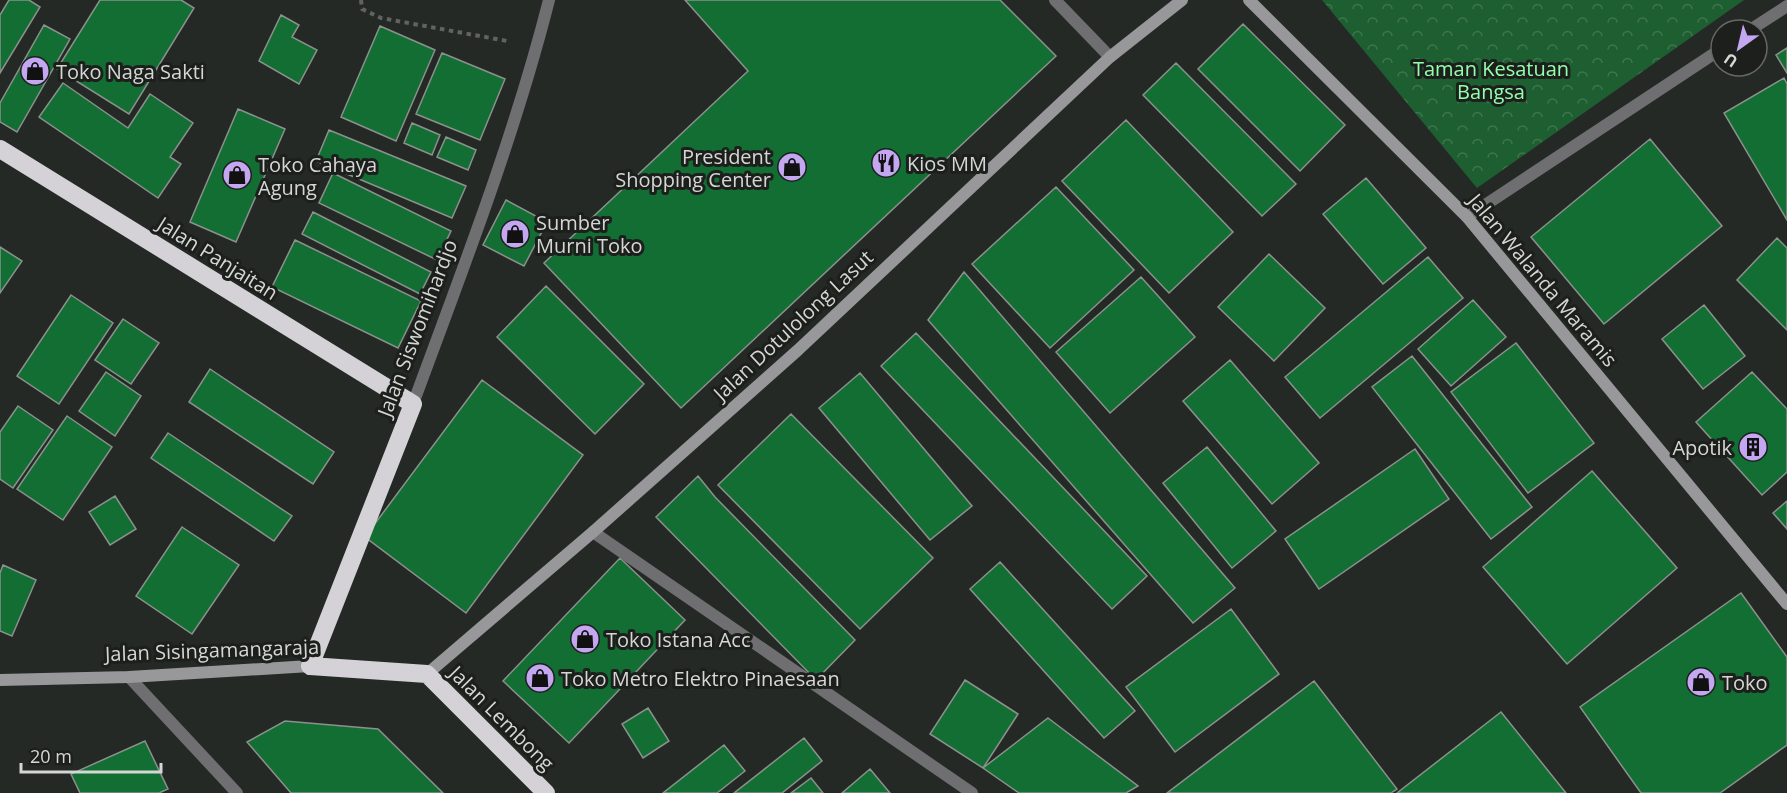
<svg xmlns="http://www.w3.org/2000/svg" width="1787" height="793" font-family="'Open Sans',sans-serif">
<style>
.park{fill:url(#park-crowns)}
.building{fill:#126e33;stroke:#8c918d;stroke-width:1.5}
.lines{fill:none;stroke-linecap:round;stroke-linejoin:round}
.path{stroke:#606361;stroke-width:4;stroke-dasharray:4.5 4.5;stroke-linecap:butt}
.lane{stroke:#6f6f71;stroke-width:12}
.street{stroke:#6f6f71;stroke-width:12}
.secondary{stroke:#98979a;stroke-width:12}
.highway{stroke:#d4d2d7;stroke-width:18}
.labels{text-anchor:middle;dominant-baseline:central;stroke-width:6;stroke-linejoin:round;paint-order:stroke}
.park-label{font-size:20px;fill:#92ffab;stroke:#1c1f1c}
.poi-label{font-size:20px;fill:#d5d7d5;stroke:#1c1f1c;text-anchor:start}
.street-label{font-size:20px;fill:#d5d7d5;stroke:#1c1f1c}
</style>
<defs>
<pattern id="park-crowns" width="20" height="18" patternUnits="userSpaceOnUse" patternTransform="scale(1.5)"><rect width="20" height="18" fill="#1e5f31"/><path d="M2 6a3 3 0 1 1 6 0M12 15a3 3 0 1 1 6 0" fill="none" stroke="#3e754e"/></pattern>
</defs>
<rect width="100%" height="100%" fill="#252926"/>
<path class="park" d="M 1322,0 L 1744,0 L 1477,188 Z"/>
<path class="building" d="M 9,0 L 29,0 L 40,7 L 0,73 L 0,15 Z
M 100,0 L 181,0 L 194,8 L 129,114 L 57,69 Z
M 685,0 L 1000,0 L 1056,56 L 681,408 L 544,263 L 748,71 Z
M 281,15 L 299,25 L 292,37 L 317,50 L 299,84 L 259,61 Z
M 1243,24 L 1345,125 L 1300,171 L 1198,69 Z
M 44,25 L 70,39 L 17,132 L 0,122 L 0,103 Z
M 380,26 L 435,50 L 396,141 L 341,117 Z
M 1787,48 L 1787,73 L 1776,55 Z
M 442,53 L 505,79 L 480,140 L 416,114 Z
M 1176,63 L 1296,184 L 1262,216 L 1143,95 Z
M 1784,78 L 1787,84 L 1787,220 L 1724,113 Z
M 63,83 L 128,128 L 150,94 L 193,123 L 170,157 L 181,164 L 158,198 L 39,117 Z
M 238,109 L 285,129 L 236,242 L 190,222 Z
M 1126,120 L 1233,232 L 1169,293 L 1062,181 Z
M 412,123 L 440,135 L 432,155 L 404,143 Z
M 329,130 L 466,186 L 452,218 L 316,161 Z
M 446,137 L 476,150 L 468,170 L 437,157 Z
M 1650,139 L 1722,226 L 1604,324 L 1531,237 Z
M 333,173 L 451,231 L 437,260 L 319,203 Z
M 1366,178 L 1426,248 L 1383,284 L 1323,214 Z
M 1056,187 L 1134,270 L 1050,348 L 972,264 Z
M 506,200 L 547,222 L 524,266 L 483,245 Z
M 313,212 L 431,272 L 420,294 L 302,234 Z
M 1777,238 L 1787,248 L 1787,330 L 1737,280 Z
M 295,240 L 421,301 L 398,348 L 272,287 Z
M 0,247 L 22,261 L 0,293 Z
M 1269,254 L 1325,308 L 1274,361 L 1218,307 Z
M 1428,257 L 1463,298 L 1320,418 L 1285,377 Z
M 964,272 L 1235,588 L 1193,623 L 928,320 Z
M 1141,277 L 1195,337 L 1110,413 L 1056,352 Z
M 546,286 L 644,384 L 595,434 L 497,337 Z
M 71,295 L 113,323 L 59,404 L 17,376 Z
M 1473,300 L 1506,337 L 1451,386 L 1418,349 Z
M 1704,305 L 1745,356 L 1703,389 L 1662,339 Z
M 123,319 L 159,343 L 131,384 L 95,360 Z
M 916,333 L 1147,576 L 1112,609 L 881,366 Z
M 1516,343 L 1594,443 L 1528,493 L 1451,392 Z
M 1412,356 L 1532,507 L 1491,539 L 1372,387 Z
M 1230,360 L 1319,463 L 1272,504 L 1183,401 Z
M 210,369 L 334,452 L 313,484 L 189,402 Z
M 106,372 L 141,396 L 115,436 L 79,411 Z
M 1752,372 L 1787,409 L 1787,472 L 1762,495 L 1696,422 Z
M 860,373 L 972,506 L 930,540 L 819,408 Z
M 482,380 L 583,455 L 466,613 L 365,537 Z
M 18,406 L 53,430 L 13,488 L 0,479 L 0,432 Z
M 791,414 L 933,558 L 860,629 L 718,485 Z
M 67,416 L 112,447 L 63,520 L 17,489 Z
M 168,433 L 292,516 L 274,541 L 151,458 Z
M 1207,447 L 1276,531 L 1232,568 L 1163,483 Z
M 1415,449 L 1449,499 L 1319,589 L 1285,539 Z
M 1592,471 L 1677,568 L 1567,664 L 1483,567 Z
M 698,476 L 715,497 L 855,640 L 816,680 L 656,517 Z
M 115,496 L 136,529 L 110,545 L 89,512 Z
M 1787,501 L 1787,529 L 1773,513 Z
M 182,527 L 239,565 L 192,634 L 136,596 Z
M 620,558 L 685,620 L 569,743 L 503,681 Z
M 1000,562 L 1135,711 L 1104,738 L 970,589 Z
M 3,565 L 36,580 L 12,636 L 0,631 L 0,573 Z
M 1741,593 L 1787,657 L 1787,745 L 1720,793 L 1641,793 L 1580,707 Z
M 1231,609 L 1279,674 L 1175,752 L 1126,687 Z
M 965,680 L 1018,714 L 983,768 L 930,734 Z
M 1314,681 L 1397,789 L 1391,793 L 1167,793 Z
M 648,708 L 669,741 L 643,758 L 622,724 Z
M 1501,712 L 1566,793 L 1397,793 Z
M 1048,718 L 1138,786 L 1126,793 L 1019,793 L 983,768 Z
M 285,721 L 378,729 L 443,793 L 291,793 L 247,742 Z
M 804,738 L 822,761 L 782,793 L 734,793 Z
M 145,741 L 168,789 L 159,793 L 80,793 L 71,774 Z
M 724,745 L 745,771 L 717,793 L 663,793 Z
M 870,769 L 890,793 L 842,793 Z
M 811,778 L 823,793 L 791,793 Z"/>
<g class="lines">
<path class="path" d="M 361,0 L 362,9 L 381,18 L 507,41"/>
<path class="lane" d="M 129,677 L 237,793"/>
<path class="street" d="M 1055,0 L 1110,57
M 1750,30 L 1787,6
M 1467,217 L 1721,49
M 413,404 C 462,271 514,138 549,0
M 593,532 L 972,793"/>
<path class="secondary" d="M 1249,0 L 1467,217 L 1787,604
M 427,674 L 593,532 L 798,350 L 1110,57 L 1182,0
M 0,680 L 129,677 L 310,666"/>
<path class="highway" d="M 0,149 L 413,404 L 310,666 L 427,674 L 546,793"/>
</g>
<defs>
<g id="shop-disc" transform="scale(1.5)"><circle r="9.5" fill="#c4a7f1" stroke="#1c1f1c"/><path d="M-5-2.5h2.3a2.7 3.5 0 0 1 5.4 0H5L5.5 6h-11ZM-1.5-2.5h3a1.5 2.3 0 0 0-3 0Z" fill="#111"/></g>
<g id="restaurant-disc" transform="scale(1.5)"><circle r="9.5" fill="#c4a7f1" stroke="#1c1f1c"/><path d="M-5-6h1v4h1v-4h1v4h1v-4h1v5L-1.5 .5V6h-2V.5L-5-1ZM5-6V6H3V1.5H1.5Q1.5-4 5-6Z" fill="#111"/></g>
<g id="building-disc" transform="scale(1.5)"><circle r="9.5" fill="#c4a7f1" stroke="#1c1f1c"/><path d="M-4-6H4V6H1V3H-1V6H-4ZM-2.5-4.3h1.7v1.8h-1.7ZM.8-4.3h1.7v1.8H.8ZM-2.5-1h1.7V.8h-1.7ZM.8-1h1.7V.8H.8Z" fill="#111"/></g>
</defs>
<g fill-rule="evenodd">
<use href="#shop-disc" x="35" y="71"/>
<use href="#restaurant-disc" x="886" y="163"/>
<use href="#shop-disc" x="792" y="167"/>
<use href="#shop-disc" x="237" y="175"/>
<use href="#shop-disc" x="515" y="234"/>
<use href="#building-disc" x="1753" y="447"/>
<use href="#shop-disc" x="585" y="639"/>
<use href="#shop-disc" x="540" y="678"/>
<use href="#shop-disc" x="1701" y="682"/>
</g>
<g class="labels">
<g class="park-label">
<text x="1491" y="68">Taman Kesatuan<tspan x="1491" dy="23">Bangsa</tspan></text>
</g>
<g class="poi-label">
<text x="56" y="71">Toko Naga Sakti</text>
<text x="771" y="156" text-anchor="end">President<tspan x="771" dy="23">Shopping Center</tspan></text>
<text x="907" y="163">Kios MM</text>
<text x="258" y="164">Toko Cahaya<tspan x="258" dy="23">Agung</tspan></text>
<text x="536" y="222">Sumber<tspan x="536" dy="23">Murni Toko</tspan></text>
<text x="1732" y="447" text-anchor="end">Apotik</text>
<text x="606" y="639">Toko Istana Acc</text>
<text x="561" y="678">Toko Metro Elektro Pinaesaan</text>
<text x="1722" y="682">Toko</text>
</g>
<g class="street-label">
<text transform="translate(218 258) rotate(32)">Jalan Panjaitan</text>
<text transform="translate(1543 280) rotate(50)">Jalan Walanda Maramis</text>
<text transform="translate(793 325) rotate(-43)">Jalan Dotulolong Lasut</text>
<text transform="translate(417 328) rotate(-69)">Jalan Siswomihardjo</text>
<text transform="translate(212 650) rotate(-2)">Jalan Sisingamangaraja</text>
<text transform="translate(502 718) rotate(45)">Jalan Lembong</text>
</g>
</g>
<g transform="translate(1739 48) rotate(214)"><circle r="28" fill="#1c1f1c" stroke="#666966" stroke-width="1.5"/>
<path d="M0-4.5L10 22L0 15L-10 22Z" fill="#c4a7f1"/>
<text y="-9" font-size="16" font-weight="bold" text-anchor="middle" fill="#d5d7d5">U</text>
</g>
<path d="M21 763v9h140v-9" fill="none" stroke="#d5d7d5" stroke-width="3"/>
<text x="30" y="763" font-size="18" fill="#d5d7d5" stroke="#1c1f1c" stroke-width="4.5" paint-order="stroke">20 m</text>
</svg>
